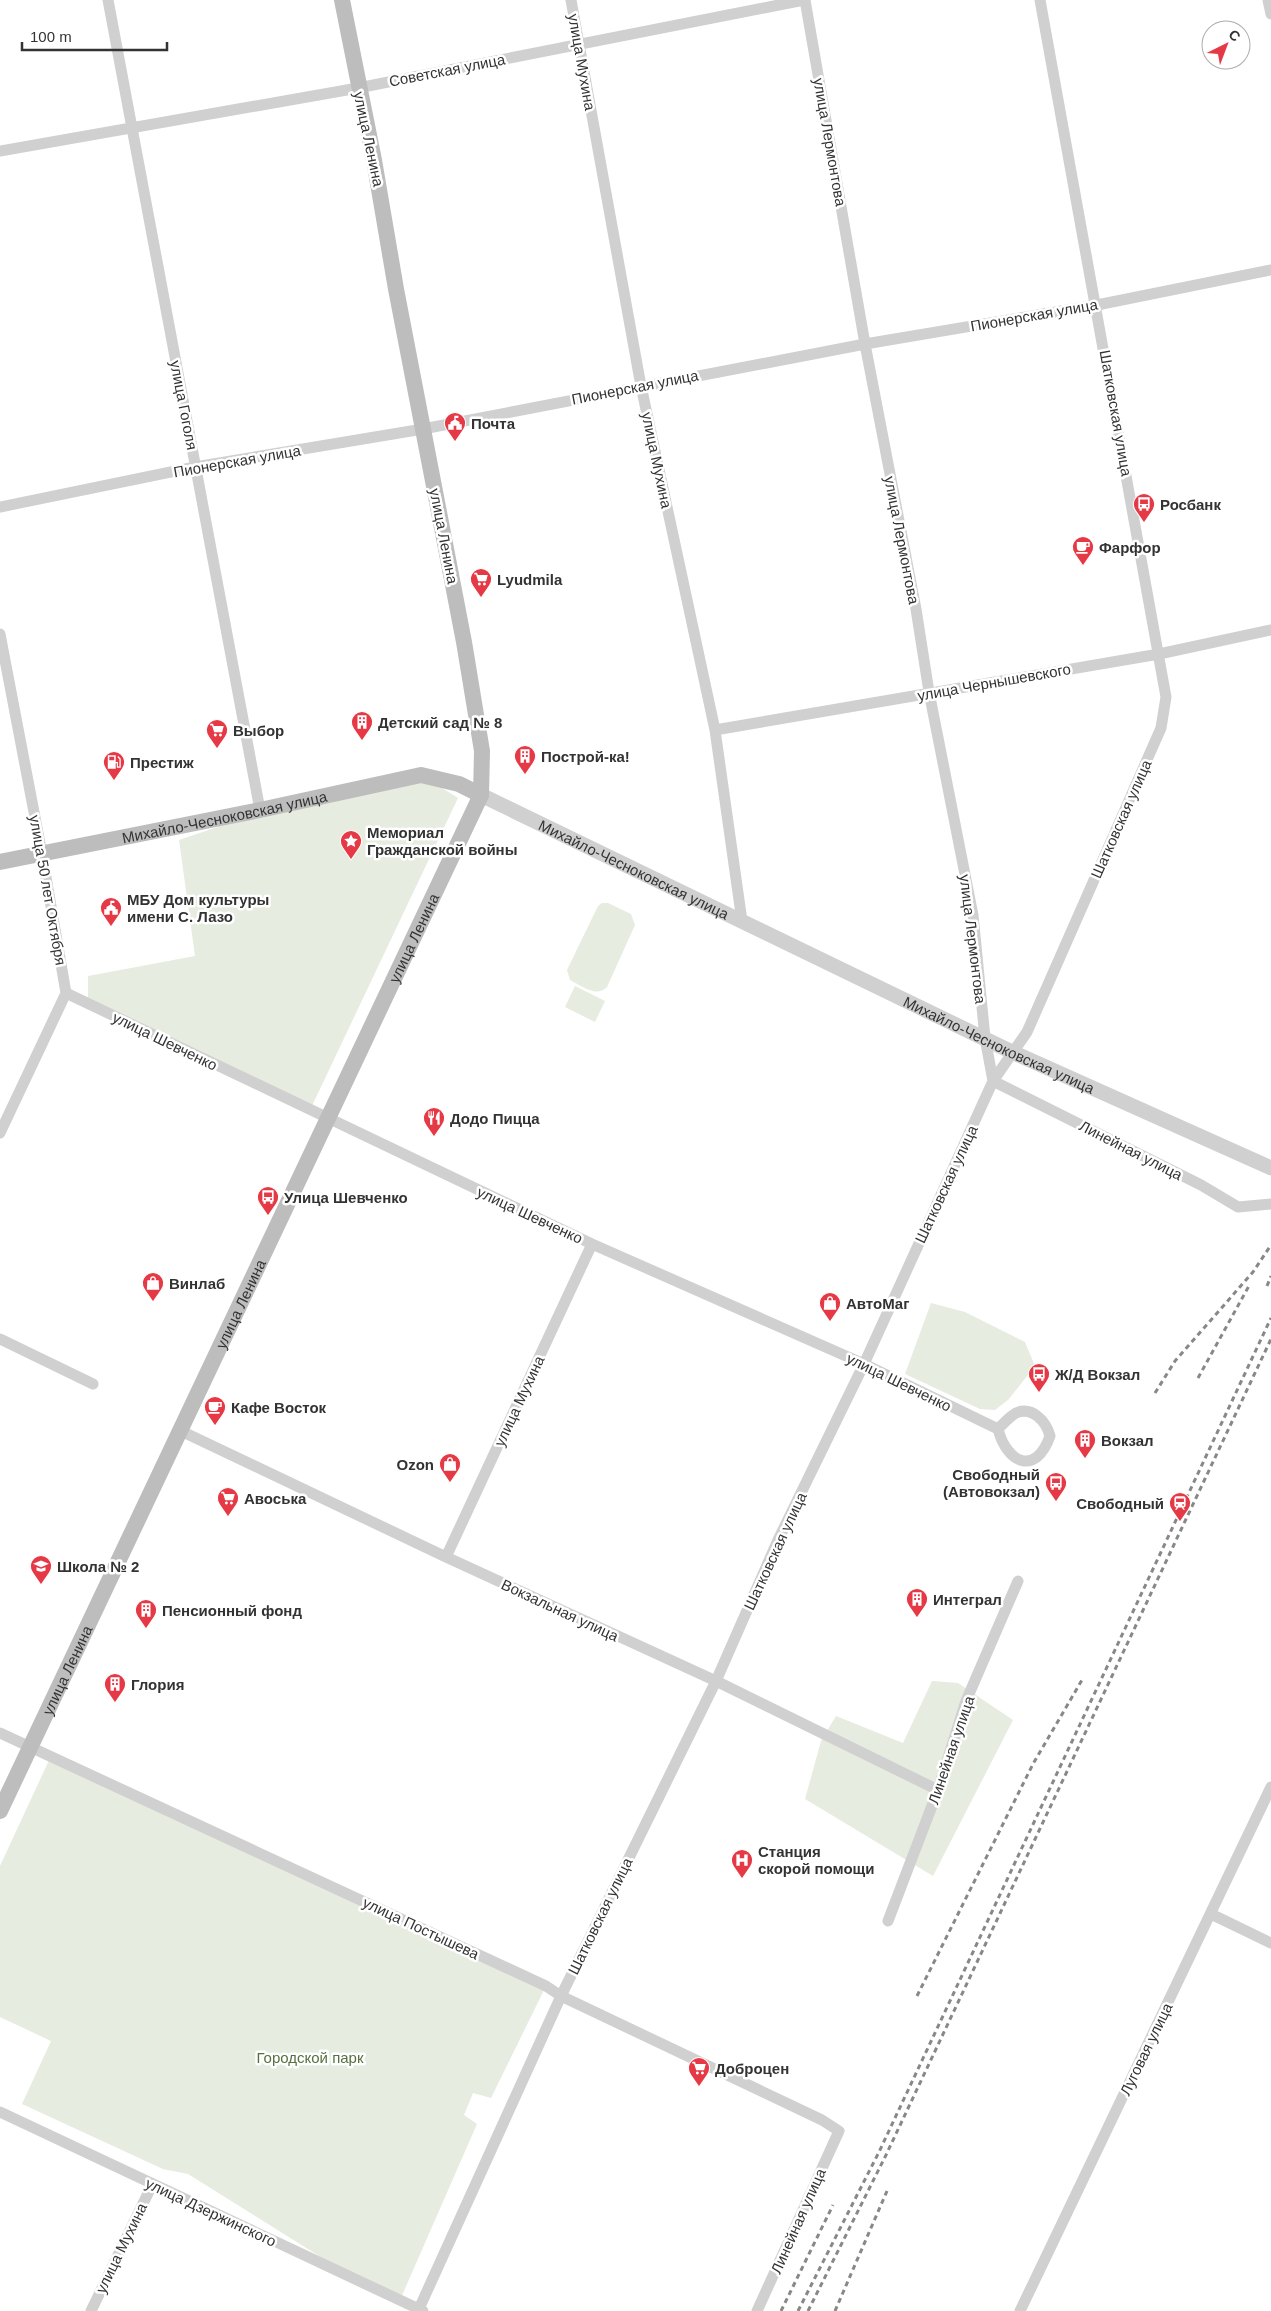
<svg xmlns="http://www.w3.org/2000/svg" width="1271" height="2311" font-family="Arial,sans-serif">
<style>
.green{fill:#e6ecdf}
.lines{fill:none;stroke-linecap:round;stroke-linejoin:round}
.minor{stroke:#d0d0d0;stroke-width:11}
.tertiary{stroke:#d0d0d0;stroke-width:15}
.secondary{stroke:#bdbdbd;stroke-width:16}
.rail{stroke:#888;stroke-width:3;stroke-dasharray:5 4;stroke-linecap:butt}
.labels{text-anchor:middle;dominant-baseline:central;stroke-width:5;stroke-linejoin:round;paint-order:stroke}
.street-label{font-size:15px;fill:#333;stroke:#fff}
.poi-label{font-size:15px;font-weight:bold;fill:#333;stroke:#fff;text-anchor:start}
.park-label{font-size:15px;fill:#56703f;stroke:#fff}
</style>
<rect width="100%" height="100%" fill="#fff"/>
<path class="green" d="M 421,775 L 458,798 L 310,1110 L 88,999 L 88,976 L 195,956 L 179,840 L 277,807 Z
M 602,903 L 608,903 L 631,914 L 635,925 L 607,987 C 596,998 582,986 570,980 L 567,970 L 598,906 Z
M 575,986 L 605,1001 L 595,1022 L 565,1007 Z
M 931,1303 L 965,1312 L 1025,1342 L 1035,1366 L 1008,1400 L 995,1410 L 980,1409 L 905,1374 Z
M 932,1681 L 958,1683 L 1013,1720 L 933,1876 L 805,1799 L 821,1741 L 836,1716 L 903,1743 Z
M 51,1756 L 546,1986 L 491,2098 L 473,2093 L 464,2115 L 477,2124 L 400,2300 L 359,2281 L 188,2174 L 163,2169 L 22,2104 L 51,2041 L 0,2017 L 0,1866 Z"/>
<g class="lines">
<path class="minor" d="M 108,0 L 260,810
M 571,0 L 641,386 L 715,730 L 742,921
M 805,0 L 865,344 L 916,609 L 929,692 L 973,915 L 985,1038 L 993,1081 L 1201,1185 L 1238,1207 L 1271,1204
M 1268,0 L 1271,14
M 0,151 L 358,88 L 804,0
M 0,507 L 195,467 L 423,429 L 865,344 L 1097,305 L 1271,270
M 0,634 L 42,854 L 66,993 L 0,1133
M 715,730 L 1159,654 L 1271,630
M 66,993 L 592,1244 L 864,1364 L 998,1429 C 1007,1464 1036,1476 1050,1436 C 1046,1421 1032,1406 1016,1413 C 1009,1417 1003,1424 998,1429
M 0,1339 L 93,1384
M 181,1431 L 446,1557 L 716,1681 L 938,1790
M 446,1557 L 592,1244
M 0,1733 L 546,1986 L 561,1996 L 822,2120 L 839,2131 L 757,2311
M 1211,1914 L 1271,1943
M 888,1921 L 938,1790 L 966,1701 L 1018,1581
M 0,2112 L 423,2311
M 91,2311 L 152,2185
M 418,2311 L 561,1996 L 716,1681 L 778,1540 L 864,1364 L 993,1081 L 1027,1032 L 1161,728 L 1166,697 L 1040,0
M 1020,2311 L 1271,1787"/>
<path class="tertiary" id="s1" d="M 481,795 L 1012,1052 L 1271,1168"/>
<g class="secondary">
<path id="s2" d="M 0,862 L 260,810 L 421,775 L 459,784 L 481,795"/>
<path id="s3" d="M 0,1811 L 481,795 L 482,751 L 464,642 L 396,289 L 374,160 L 342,0"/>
</g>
<path class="rail" d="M 1267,1286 L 1271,1276
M 1198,1378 L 1250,1284
M 1155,1393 L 1175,1361 L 1253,1272 L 1271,1245
M 917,1996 L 1033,1764 L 1082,1680
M 781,2311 L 833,2205
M 798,2311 L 879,2152 L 1271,1318
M 808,2311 L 886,2155 L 1271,1339
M 835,2311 L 887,2191"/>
</g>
<defs>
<g id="civic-pin" transform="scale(1.125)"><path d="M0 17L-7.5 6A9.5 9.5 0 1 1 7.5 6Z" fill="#e63946" stroke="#fff"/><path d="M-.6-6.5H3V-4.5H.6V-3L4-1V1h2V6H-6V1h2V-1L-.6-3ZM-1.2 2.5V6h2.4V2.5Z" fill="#fff"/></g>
<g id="bus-pin" transform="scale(1.125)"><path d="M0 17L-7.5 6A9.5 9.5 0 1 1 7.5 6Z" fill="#e63946" stroke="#fff"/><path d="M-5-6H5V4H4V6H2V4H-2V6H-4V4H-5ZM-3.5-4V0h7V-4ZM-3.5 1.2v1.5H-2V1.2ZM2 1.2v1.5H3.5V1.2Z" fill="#fff"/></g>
<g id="cafe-pin" transform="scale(1.125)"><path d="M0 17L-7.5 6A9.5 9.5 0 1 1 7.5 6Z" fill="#e63946" stroke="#fff"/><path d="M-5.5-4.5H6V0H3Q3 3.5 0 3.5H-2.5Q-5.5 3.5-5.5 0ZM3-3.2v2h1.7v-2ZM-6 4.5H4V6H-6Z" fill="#fff"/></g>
<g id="supermarket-pin" transform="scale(1.125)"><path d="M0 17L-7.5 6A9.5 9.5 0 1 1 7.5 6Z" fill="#e63946" stroke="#fff"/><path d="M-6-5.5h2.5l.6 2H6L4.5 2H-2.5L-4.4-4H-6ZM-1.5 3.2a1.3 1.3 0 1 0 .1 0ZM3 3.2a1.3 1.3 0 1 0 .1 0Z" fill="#fff"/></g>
<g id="building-pin" transform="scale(1.125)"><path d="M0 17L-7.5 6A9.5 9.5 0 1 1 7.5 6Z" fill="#e63946" stroke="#fff"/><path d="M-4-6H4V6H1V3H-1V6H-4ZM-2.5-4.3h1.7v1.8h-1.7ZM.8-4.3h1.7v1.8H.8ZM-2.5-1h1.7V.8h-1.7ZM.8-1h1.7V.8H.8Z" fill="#fff"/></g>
<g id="fuel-pin" transform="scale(1.125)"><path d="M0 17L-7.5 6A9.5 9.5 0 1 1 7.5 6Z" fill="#e63946" stroke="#fff"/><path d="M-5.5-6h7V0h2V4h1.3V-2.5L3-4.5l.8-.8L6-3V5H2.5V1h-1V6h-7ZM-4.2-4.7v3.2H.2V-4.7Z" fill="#fff"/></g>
<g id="sight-pin" transform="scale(1.125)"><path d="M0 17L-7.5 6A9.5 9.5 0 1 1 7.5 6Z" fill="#e63946" stroke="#fff"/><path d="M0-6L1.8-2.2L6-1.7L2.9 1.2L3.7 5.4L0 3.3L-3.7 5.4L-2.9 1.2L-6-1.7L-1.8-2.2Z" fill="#fff"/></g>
<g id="restaurant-pin" transform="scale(1.125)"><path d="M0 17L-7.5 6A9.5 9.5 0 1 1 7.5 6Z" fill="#e63946" stroke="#fff"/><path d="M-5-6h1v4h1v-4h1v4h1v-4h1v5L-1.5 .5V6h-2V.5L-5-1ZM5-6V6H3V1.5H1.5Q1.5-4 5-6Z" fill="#fff"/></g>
<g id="shop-pin" transform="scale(1.125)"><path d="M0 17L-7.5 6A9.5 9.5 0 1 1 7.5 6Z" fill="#e63946" stroke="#fff"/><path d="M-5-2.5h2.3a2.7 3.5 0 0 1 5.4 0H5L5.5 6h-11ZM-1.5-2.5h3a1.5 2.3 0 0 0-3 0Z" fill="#fff"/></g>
<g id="station-pin" transform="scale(1.125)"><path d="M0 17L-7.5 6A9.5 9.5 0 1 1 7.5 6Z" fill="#e63946" stroke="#fff"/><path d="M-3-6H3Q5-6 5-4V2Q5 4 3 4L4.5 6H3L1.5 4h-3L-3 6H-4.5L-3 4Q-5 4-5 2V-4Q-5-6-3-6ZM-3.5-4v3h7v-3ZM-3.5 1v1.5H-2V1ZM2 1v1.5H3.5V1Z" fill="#fff"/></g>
<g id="school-pin" transform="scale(1.125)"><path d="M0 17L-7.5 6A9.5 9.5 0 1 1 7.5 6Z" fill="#e63946" stroke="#fff"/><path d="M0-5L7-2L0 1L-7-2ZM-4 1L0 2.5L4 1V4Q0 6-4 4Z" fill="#fff"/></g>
<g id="hospital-pin" transform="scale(1.125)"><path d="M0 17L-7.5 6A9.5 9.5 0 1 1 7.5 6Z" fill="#e63946" stroke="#fff"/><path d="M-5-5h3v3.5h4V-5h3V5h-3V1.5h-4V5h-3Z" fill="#fff"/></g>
</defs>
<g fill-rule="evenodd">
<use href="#civic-pin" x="455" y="423"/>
<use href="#bus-pin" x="1144" y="504"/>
<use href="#cafe-pin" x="1083" y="547"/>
<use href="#supermarket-pin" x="481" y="579"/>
<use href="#building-pin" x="362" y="722"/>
<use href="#supermarket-pin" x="217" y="730"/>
<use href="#building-pin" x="525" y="756"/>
<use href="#fuel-pin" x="114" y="762"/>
<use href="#sight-pin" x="351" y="841"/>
<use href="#civic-pin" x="111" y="908"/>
<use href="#restaurant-pin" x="434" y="1118"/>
<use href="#bus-pin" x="268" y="1197"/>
<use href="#shop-pin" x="153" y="1283"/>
<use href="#shop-pin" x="830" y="1303"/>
<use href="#bus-pin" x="1039" y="1374"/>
<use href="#cafe-pin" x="215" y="1407"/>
<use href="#building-pin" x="1085" y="1440"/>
<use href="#shop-pin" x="450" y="1464"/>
<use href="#bus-pin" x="1056" y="1483"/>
<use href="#supermarket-pin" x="228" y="1498"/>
<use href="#station-pin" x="1180" y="1503"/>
<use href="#school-pin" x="41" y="1566"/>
<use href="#building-pin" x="917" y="1599"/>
<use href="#building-pin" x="146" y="1610"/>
<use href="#building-pin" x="115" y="1684"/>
<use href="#hospital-pin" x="742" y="1860"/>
<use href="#supermarket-pin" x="699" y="2068"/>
</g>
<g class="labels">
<g class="street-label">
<text transform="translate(582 62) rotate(80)">улица Мухина</text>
<text transform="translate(447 70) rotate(-11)">Советская улица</text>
<text transform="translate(369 139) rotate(78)">улица Ленина</text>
<text transform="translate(830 142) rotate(80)">улица Лермонтова</text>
<text transform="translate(1034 315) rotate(-10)">Пионерская улица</text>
<text transform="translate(635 387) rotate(-11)">Пионерская улица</text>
<text transform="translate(184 405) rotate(79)">улица Гоголя</text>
<text transform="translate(1116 413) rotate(80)">Шатковская улица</text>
<text transform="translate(657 460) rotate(78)">улица Мухина</text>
<text transform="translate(237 461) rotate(-10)">Пионерская улица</text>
<text transform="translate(444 536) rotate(79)">улица Ленина</text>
<text transform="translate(902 540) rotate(79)">улица Лермонтова</text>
<text transform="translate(994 682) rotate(-10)">улица Чернышевского</text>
<text stroke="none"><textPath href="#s2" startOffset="229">Михайло-Чесноковская улица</textPath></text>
<text transform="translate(1121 819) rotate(-66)">Шатковская улица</text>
<text stroke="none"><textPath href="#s1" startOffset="170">Михайло-Чесноковская улица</textPath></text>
<text transform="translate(48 890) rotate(80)">улица 50 лет Октября</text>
<text stroke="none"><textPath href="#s3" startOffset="966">улица Ленина</textPath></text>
<text transform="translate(973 939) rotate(83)">улица Лермонтова</text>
<text transform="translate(165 1041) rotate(26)">улица Шевченко</text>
<text stroke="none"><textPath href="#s1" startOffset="575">Михайло-Чесноковская улица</textPath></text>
<text transform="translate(1131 1150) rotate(27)">Линейная улица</text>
<text transform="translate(946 1184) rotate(-65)">Шатковская улица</text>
<text transform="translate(530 1215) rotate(25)">улица Шевченко</text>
<text stroke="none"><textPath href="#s3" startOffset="561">улица Ленина</textPath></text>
<text transform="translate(899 1382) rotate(26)">улица Шевченко</text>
<text transform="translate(519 1401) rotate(-65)">улица Мухина</text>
<text transform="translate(775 1551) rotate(-65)">Шатковская улица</text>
<text transform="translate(560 1610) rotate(25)">Вокзальная улица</text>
<text stroke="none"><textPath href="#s3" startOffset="156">улица Ленина</textPath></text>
<text transform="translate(951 1750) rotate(-71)">Линейная улица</text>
<text transform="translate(600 1916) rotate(-64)">Шатковская улица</text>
<text transform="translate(421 1928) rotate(25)">улица Постышева</text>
<text transform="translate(1146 2049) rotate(-64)">Луговая улица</text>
<text transform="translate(211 2212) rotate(25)">улица Дзержинского</text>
<text transform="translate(798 2221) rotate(-66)">Линейная улица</text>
<text transform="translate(121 2248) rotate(-64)">улица Мухина</text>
</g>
<g class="poi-label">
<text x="471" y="423">Почта</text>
<text x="1160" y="504">Росбанк</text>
<text x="1099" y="547">Фарфор</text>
<text x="497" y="579">Lyudmila</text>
<text x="378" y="722">Детский сад № 8</text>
<text x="233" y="730">Выбор</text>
<text x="541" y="756">Построй-ка!</text>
<text x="130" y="762">Престиж</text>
<text x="367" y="832">Мемориал<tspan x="367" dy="17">Гражданской войны</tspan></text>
<text x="127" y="899">МБУ Дом культуры<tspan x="127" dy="17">имени С. Лазо</tspan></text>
<text x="450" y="1118">Додо Пицца</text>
<text x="284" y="1197">Улица Шевченко</text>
<text x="169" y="1283">Винлаб</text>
<text x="846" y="1303">АвтоМаг</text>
<text x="1055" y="1374">Ж/Д Вокзал</text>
<text x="231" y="1407">Кафе Восток</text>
<text x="1101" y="1440">Вокзал</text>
<text x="434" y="1464" text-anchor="end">Ozon</text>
<text x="1040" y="1474" text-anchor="end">Свободный<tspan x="1040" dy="17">(Автовокзал)</tspan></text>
<text x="244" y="1498">Авоська</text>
<text x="1164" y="1503" text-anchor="end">Свободный</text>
<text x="57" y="1566">Школа № 2</text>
<text x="933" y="1599">Интеграл</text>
<text x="162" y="1610">Пенсионный фонд</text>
<text x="131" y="1684">Глория</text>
<text x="758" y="1851">Станция<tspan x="758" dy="17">скорой помощи</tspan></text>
<text x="715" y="2068">Доброцен</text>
</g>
<g class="park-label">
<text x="310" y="2057">Городской парк</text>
</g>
</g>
<g transform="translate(1226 45) rotate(42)"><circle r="24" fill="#ffffff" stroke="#adadad"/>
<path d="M0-4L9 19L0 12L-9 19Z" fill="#e63946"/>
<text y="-8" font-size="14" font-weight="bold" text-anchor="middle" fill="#333333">С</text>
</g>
<path d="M22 42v8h145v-8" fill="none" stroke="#333333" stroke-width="2.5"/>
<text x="30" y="42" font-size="15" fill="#333333" stroke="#ffffff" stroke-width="4" paint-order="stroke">100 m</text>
</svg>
